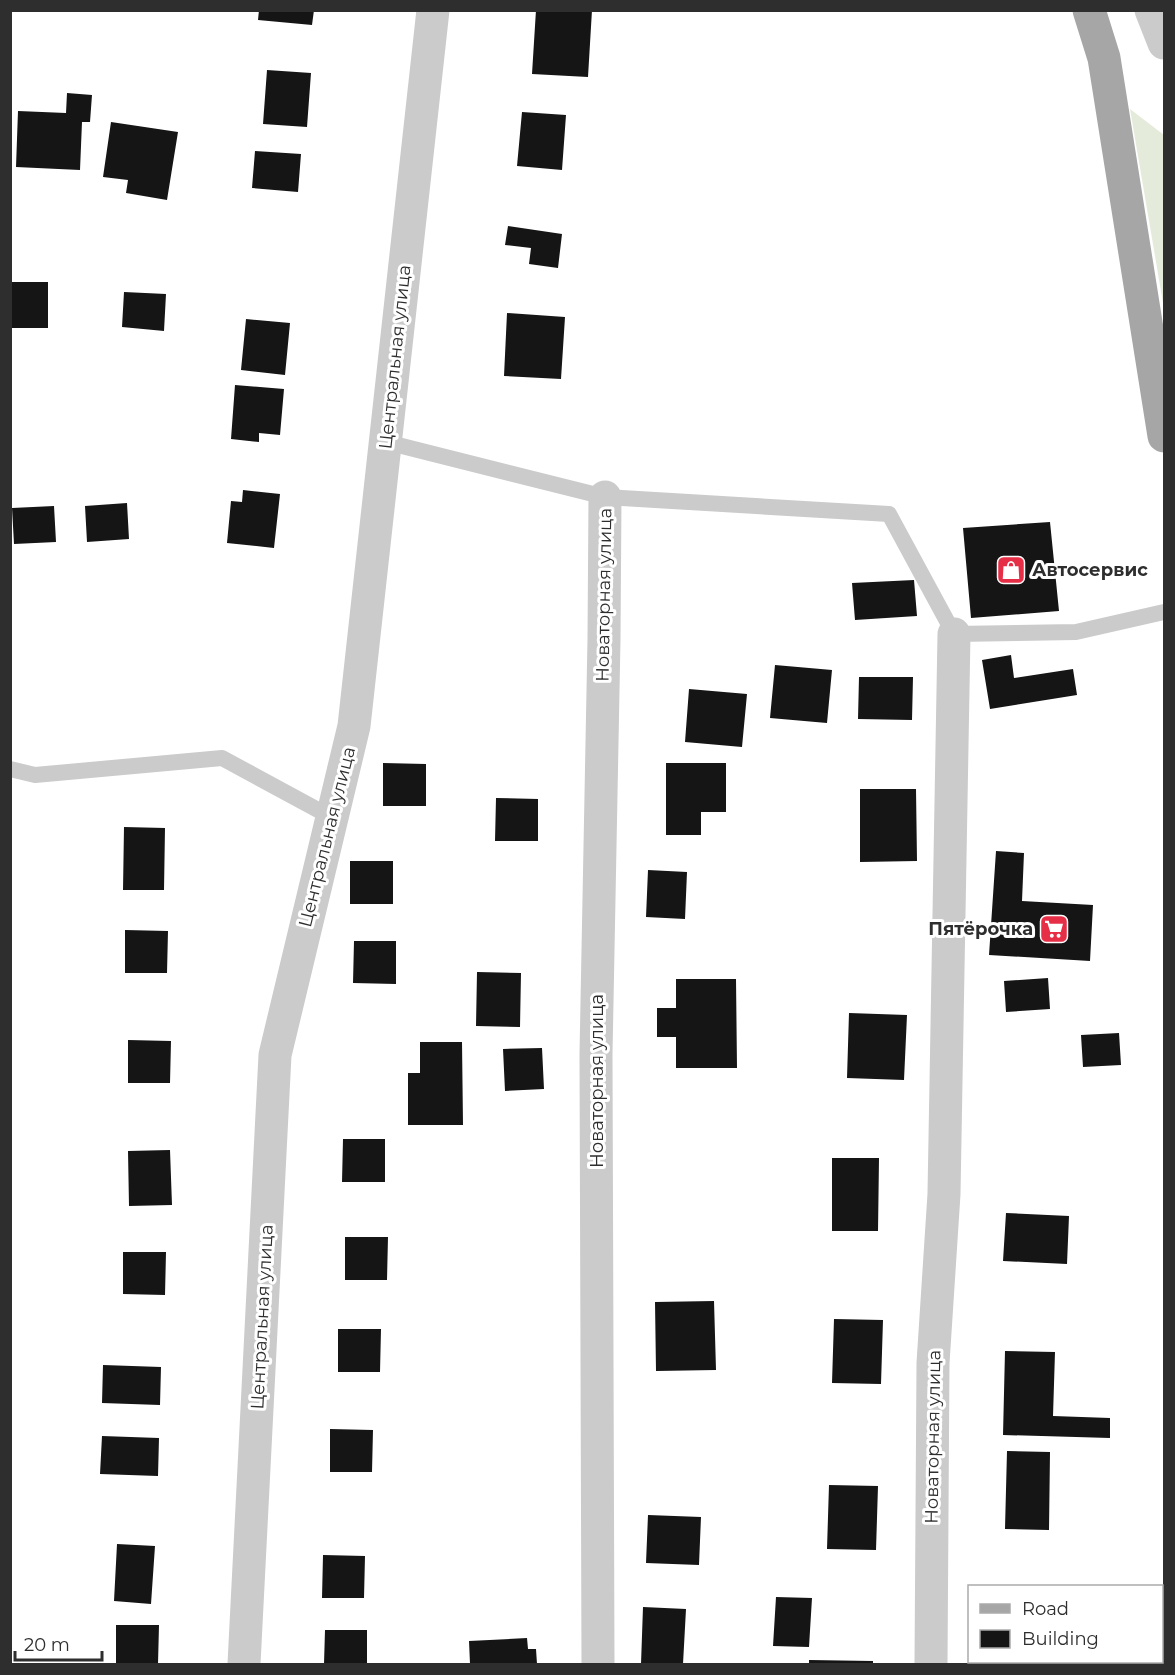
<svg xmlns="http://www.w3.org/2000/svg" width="1175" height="1675" font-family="Montserrat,sans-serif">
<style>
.green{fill:#e5ebdb}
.building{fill:#151515}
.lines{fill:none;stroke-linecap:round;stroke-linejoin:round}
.lane{stroke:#cbcbcb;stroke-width:16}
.street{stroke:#cbcbcb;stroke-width:33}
.primary{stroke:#a6a6a6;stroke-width:33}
.labels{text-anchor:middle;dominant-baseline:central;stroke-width:6;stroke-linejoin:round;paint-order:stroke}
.street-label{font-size:18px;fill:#2e2e2e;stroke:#fff}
.poi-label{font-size:18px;font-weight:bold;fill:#2e2e2e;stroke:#fff;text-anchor:start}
</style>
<rect width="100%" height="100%" fill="#fff"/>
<path class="green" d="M 1130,109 L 1164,135 L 1164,309 Z"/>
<path class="building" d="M 259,10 L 314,10 L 312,25 L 258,20 Z
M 536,10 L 592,10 L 588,77 L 532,74 Z
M 267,70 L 311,73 L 307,127 L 263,124 Z
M 67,93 L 92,95 L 90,122 L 82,122 L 80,170 L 16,167 L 18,111 L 66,113 Z
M 522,112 L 566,115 L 562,170 L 517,166 Z
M 111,122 L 178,132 L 167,200 L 126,193 L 128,180 L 103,177 Z
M 255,151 L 301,154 L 298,192 L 252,188 Z
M 508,226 L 562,234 L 558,268 L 529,264 L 531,248 L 505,245 Z
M 11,282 L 48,282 L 48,328 L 10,328 Z
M 124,292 L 166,294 L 164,331 L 122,327 Z
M 507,313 L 565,317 L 561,379 L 504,376 Z
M 246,319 L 290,323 L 285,375 L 241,370 Z
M 235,385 L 284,389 L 280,435 L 259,433 L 259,442 L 231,439 Z
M 243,490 L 280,494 L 274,548 L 227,543 L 231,501 L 242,502 Z
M 127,503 L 129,539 L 87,542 L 85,506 Z
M 54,506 L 56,542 L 14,544 L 12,508 Z
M 1050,522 L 1059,611 L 971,618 L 963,528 Z
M 914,580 L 917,616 L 855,620 L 852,583 Z
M 1011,655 L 1014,678 L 1073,669 L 1077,695 L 990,709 L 982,660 Z
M 775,665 L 832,670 L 827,723 L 770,718 Z
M 859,677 L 913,677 L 912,720 L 858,719 Z
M 689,689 L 747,694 L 742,747 L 685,742 Z
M 383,763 L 426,764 L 426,806 L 383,806 Z
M 666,763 L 726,763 L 726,812 L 701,812 L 701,835 L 666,835 Z
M 860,789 L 916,789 L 917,861 L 860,862 Z
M 496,798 L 538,799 L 538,841 L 495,841 Z
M 124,827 L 165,828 L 164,890 L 123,890 Z
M 996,851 L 1024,853 L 1022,901 L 1093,905 L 1090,961 L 989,955 Z
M 350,861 L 393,861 L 393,904 L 350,904 Z
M 648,870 L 687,872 L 685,919 L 646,917 Z
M 125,930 L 168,931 L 167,973 L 125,973 Z
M 354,941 L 396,941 L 396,984 L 353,983 Z
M 477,972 L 521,973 L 520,1027 L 476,1026 Z
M 1048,978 L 1050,1009 L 1006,1012 L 1004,981 Z
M 676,979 L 736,979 L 737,1068 L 676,1068 L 676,1037 L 657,1037 L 657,1008 L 676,1008 Z
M 849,1013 L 907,1015 L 904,1080 L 847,1078 Z
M 1119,1033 L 1121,1065 L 1083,1067 L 1081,1035 Z
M 128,1040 L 171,1041 L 170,1083 L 128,1083 Z
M 420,1042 L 462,1042 L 463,1125 L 408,1125 L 408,1073 L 420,1073 Z
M 542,1048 L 544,1089 L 505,1091 L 503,1049 Z
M 343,1139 L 385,1139 L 385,1182 L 342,1182 Z
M 170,1150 L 172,1205 L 129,1206 L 128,1151 Z
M 832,1158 L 879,1158 L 878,1231 L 832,1231 Z
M 1006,1213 L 1069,1216 L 1067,1264 L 1003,1261 Z
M 345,1237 L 388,1237 L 387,1280 L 345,1280 Z
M 123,1252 L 166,1252 L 165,1295 L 123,1294 Z
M 714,1301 L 716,1370 L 656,1371 L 655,1302 Z
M 834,1319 L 883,1320 L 881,1384 L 832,1383 Z
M 338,1329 L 381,1329 L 380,1372 L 338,1372 Z
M 1005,1351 L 1055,1352 L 1053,1416 L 1110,1418 L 1110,1438 L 1003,1435 Z
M 103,1365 L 161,1367 L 160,1405 L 102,1403 Z
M 330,1429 L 373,1430 L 372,1472 L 330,1472 Z
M 102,1436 L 159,1438 L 158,1476 L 100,1474 Z
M 1007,1451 L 1050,1452 L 1049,1530 L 1005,1529 Z
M 829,1485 L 878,1486 L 876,1550 L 827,1549 Z
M 648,1515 L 701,1517 L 699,1565 L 646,1563 Z
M 117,1544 L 155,1546 L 151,1604 L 114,1601 Z
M 323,1555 L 365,1556 L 364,1598 L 322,1598 Z
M 776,1597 L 812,1598 L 809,1647 L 773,1646 Z
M 643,1607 L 686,1609 L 683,1664 L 641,1664 Z
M 116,1625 L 159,1625 L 158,1664 L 116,1664 Z
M 325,1630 L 367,1630 L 367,1664 L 324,1664 Z
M 527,1638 L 528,1649 L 536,1649 L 537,1664 L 470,1664 L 469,1641 Z
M 809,1660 L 873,1661 L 873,1664 L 809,1664 Z
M 1002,1662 L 1045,1662 L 1045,1664 L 1002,1664 Z"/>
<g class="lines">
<path class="lane" d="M 386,442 L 605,497 L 889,514 L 954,634 L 1076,632 L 1164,612
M 10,769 L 35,775 L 222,758 L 331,817"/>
<path class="street" d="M 1151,10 L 1164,43
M 244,1664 L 275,1055 L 354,726 L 433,10
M 598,1664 L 596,1054 L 604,639 L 605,497
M 931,1664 L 933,1363 L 944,1194 L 954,634"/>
<path class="primary" d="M 1089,10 L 1104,58 L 1164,436"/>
</g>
<defs>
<g id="shop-square" transform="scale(1.5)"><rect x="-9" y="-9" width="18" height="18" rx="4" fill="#e62f47" stroke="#fff"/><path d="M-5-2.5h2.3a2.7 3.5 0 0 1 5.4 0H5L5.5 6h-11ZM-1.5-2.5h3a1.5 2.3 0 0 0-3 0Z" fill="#fff"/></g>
<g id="supermarket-square" transform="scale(1.5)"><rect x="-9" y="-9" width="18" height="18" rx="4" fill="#e62f47" stroke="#fff"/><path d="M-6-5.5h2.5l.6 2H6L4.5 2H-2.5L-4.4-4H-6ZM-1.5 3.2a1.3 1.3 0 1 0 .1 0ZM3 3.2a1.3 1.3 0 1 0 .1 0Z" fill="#fff"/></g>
</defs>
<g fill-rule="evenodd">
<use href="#shop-square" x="1011" y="570"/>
<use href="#supermarket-square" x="1054" y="929"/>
</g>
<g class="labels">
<g class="street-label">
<text transform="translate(395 357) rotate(-84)">Центральная улица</text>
<text transform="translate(604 595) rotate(-89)">Новаторная улица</text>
<text transform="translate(327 837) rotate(-76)">Центральная улица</text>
<text transform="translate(597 1081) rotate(-90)">Новаторная улица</text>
<text transform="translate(262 1317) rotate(-87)">Центральная улица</text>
<text transform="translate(933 1437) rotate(-89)">Новаторная улица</text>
</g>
<g class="poi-label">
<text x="1032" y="570">Автосервис</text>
<text x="1033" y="929" text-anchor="end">Пятёрочка</text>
</g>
</g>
<rect width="1175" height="1675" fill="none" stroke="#2e2e2e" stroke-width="24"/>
<rect x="968" y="1585" width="195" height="78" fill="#ffffff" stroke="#ababab" stroke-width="1.5"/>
<rect x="980" y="1604" width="30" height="9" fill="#a6a6a6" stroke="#ababab" stroke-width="1.5"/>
<text x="1022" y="1615" font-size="18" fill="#2e2e2e">Road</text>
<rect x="980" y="1630" width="30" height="18" fill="#151515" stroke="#ababab" stroke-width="1.5"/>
<text x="1022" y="1645" font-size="18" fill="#2e2e2e">Building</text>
<path d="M15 1651v9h87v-9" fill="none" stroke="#2e2e2e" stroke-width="3"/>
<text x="24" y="1651" font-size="18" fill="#2e2e2e" stroke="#ffffff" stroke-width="4.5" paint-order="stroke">20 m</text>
</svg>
